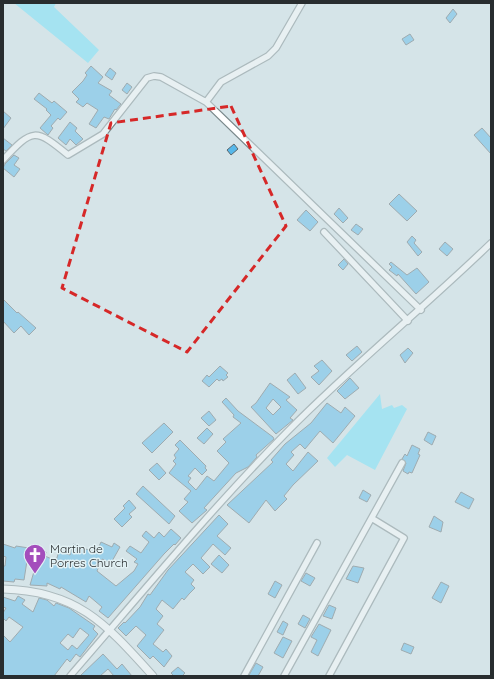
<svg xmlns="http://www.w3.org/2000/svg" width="494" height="679" font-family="Quicksand,sans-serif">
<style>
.green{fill:#6be3fc}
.building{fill:#57b8ea;stroke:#5c676d;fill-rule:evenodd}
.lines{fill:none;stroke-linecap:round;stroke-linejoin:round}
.minor-casing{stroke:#7a888b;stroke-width:8}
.tertiary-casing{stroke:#7a888b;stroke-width:9}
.minor{stroke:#fff;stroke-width:5.5}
.tertiary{stroke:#fff;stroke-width:7}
.marked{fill:none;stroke:#d62828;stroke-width:3;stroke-dasharray:8 5;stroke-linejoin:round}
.labels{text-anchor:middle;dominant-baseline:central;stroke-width:3;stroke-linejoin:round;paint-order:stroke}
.poi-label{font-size:12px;fill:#282d2f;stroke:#e3f2f5;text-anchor:start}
</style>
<rect width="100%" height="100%" fill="#d6e4e8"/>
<path class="green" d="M 14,3 L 56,3 L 54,7 L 99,50 L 88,63 Z
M 380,394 L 382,409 L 392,405 L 394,408 L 402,405 L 407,409 L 375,470 L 347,455 L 335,467 L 327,458 Z"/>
<path class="building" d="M 453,9 L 457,14 L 450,23 L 446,18 Z
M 410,34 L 414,40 L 406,45 L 402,39 Z
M 91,66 L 103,77 L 98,83 L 112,91 L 109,95 L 121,104 L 116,110 L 115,109 L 109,119 L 104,117 L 96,128 L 89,124 L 98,110 L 87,103 L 83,107 L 76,102 L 79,99 L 72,92 L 83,81 L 87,75 L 85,73 Z
M 110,68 L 116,73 L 112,80 L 105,75 Z
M 127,83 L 132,87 L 127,94 L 122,90 Z
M 39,93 L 52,103 L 54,101 L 67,112 L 60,120 L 58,118 L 51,126 L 53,128 L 48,135 L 40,128 L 51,115 L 46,110 L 47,109 L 34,99 Z
M 3,111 L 11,118 L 3,129 Z
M 70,122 L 77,128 L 75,131 L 83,139 L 76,145 L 70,139 L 66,145 L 58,138 Z
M 482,128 L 491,138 L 491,154 L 474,135 Z
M 3,138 L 12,145 L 6,151 L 3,149 Z
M 234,144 L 238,149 L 231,155 L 227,150 Z
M 14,155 L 19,158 L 14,165 L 20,169 L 14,177 L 3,168 L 5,164 Z
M 399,194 L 417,211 L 407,221 L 389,204 Z
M 339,208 L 348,218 L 343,223 L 334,214 Z
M 306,210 L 318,222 L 310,231 L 297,220 Z
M 356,224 L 363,229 L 358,235 L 351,230 Z
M 412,236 L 416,240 L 414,243 L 422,252 L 418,256 L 407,242 Z
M 445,242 L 453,249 L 447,256 L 439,249 Z
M 344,259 L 348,264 L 343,270 L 338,265 Z
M 391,262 L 407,275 L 417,268 L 429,282 L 416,294 L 398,274 L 397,276 L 389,270 L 392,267 L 389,264 Z
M 3,299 L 17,313 L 18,312 L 36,328 L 29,335 L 21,326 L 14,333 L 3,321 Z
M 357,346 L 362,352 L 352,361 L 346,355 Z
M 408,348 L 413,353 L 405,363 L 400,355 Z
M 322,360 L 332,371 L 319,385 L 311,377 L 319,371 L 314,366 Z
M 220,366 L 228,373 L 226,375 L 228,377 L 223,381 L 222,379 L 219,381 L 217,379 L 209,387 L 202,381 L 207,375 L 209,377 Z
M 295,373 L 306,388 L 298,394 L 287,380 Z
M 350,378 L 359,388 L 345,399 L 337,391 Z
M 270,383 L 290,397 L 286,400 L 297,410 L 290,418 L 293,420 L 276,434 L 251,407 L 256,403 ZM 273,399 L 281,407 L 273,415 L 266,408 Z
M 226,398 L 238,411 L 273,437 L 274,439 L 256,455 L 257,457 L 248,467 L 236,473 L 204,508 L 207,510 L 192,523 L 179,511 L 188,502 L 184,499 L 191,491 L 169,473 L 176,464 L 173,461 L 176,458 L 174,455 L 179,449 L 175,445 L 180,440 L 206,466 L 205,468 L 207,470 L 202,475 L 195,468 L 188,476 L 191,478 L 188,482 L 196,490 L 207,476 L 214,481 L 229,463 L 217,451 L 226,442 L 223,439 L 241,423 L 233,417 L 234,415 L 222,402 Z
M 327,403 L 341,413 L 345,407 L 355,416 L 333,443 L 320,431 L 305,449 L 300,444 L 291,452 L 294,455 L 286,464 L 293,471 L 308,452 L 318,461 L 293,485 L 284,496 L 287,499 L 275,511 L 266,500 L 249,523 L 227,505 L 273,462 L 271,460 L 285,444 L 311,423 Z
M 209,411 L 216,420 L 209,426 L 201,418 Z
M 164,423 L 173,432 L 152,453 L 142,443 Z
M 207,428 L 213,434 L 204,444 L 197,438 Z
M 428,432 L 436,436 L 432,445 L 424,440 Z
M 412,445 L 420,449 L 418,454 L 420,455 L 412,473 L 409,472 L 408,474 L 403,471 L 406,463 L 402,459 L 405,454 L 407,456 Z
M 157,463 L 166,473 L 159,480 L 149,470 Z
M 143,486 L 175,516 L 169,524 L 136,494 Z
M 363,490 L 371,495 L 367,502 L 359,498 Z
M 461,492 L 474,499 L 469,509 L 455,502 Z
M 129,500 L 136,508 L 129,514 L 132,517 L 122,527 L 114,519 L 125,508 L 123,506 Z
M 219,515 L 228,524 L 217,536 L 231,548 L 225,555 L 213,544 L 201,558 L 210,567 L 203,574 L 193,564 L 185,572 L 194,580 L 191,584 L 195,588 L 189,594 L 184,600 L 182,598 L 173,609 L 162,600 L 156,609 L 163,616 L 157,624 L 164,630 L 153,644 L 163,652 L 166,649 L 172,656 L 164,667 L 153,656 L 150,659 L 137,646 L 146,635 L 136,626 L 126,636 L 118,628 L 124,622 L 125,623 L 140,607 L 148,594 L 150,595 L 168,570 Z
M 434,516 L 443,522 L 441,532 L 429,527 Z
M 171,529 L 181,538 L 175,545 L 174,544 L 164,554 L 108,618 L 99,611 L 102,607 L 89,596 L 86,602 L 61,587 L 60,589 L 47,583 L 47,586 L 30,585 L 40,551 L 46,552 L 45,556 L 56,561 L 59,551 L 70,555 L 73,544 L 96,553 L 101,542 L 112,547 L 114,543 L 120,547 L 111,563 L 102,559 L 97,571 L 116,586 L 134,571 L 138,564 L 134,562 L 137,559 L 126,551 L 130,546 L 141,553 L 149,542 L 142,536 L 146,531 L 154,538 L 159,532 L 164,537 Z
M 3,544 L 15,548 L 16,546 L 29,548 L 24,580 L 15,579 L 14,582 L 3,581 L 3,566 L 5,566 L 6,557 L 3,556 Z
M 219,555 L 229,565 L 222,573 L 211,564 Z
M 353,566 L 364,568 L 358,583 L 346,579 Z
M 306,573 L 315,578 L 310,586 L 301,581 Z
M 275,581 L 282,585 L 275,598 L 268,594 Z
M 441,582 L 449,586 L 441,603 L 432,598 Z
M 18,596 L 25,600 L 22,604 L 33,612 L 39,598 L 47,600 L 54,606 L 56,603 L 69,608 L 95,626 L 93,629 L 98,634 L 80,657 L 76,654 L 70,662 L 67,659 L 54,676 L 3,676 L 3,635 L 10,642 L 23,627 L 9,617 L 6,621 L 3,618 L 3,613 L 6,608 L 3,607 L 3,597 L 15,601 ZM 80,628 L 89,635 L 77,649 L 72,645 L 68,650 L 60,643 L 68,634 L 73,638 Z
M 329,605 L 336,608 L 332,619 L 323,616 Z
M 303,615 L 310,619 L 305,628 L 298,624 Z
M 283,621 L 288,624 L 283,635 L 277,632 Z
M 319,624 L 331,630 L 318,656 L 311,652 L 317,640 L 311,637 Z
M 283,637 L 292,641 L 283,658 L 274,653 Z
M 404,643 L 414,647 L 411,654 L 401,650 Z
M 103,654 L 117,669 L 122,664 L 132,676 L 114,676 L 108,669 L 100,676 L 80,676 Z
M 256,663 L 263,667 L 258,676 L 251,676 L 249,675 Z
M 178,667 L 185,673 L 182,676 L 174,676 L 171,673 Z"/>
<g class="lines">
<g class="minor-casing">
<path id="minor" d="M 206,102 L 221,82 L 268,56 L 276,48 L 302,3
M 3,160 C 33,128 35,128 68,155 L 103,134 L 147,78 L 154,76 L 161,77 L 206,102 L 421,310
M 324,232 L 408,321
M 70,676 C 142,593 211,509 288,431 C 353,365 425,307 491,243
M 244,676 L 317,543
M 284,676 L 402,463
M 329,676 L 404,538 L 373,519"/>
</g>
<g class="tertiary-casing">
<path id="tertiary" d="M 3,589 C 78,591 106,624 153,676"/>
</g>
<use href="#minor" class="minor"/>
<use href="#tertiary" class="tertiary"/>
</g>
<path d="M0 0H494V679H0ZM 231,106 L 286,226 L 187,352 L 62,288 L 111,123 Z" fill="#d6e4e8" fill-opacity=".55" fill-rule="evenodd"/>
<path class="marked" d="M 231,106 L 286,226 L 187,352 L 62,288 L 111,123 Z"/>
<defs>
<g id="church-pin" transform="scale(1.15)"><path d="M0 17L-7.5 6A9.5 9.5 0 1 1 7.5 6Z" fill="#a44ebc" stroke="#e3f2f5"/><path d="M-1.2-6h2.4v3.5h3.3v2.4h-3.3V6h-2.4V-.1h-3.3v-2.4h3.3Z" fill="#fff"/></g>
</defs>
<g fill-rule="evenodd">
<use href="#church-pin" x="35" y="555"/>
</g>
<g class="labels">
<g class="poi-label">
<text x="50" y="548">Martin de<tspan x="50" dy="14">Porres Church</tspan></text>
</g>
</g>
<rect width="494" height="679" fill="none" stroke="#282d2f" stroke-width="8"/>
</svg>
